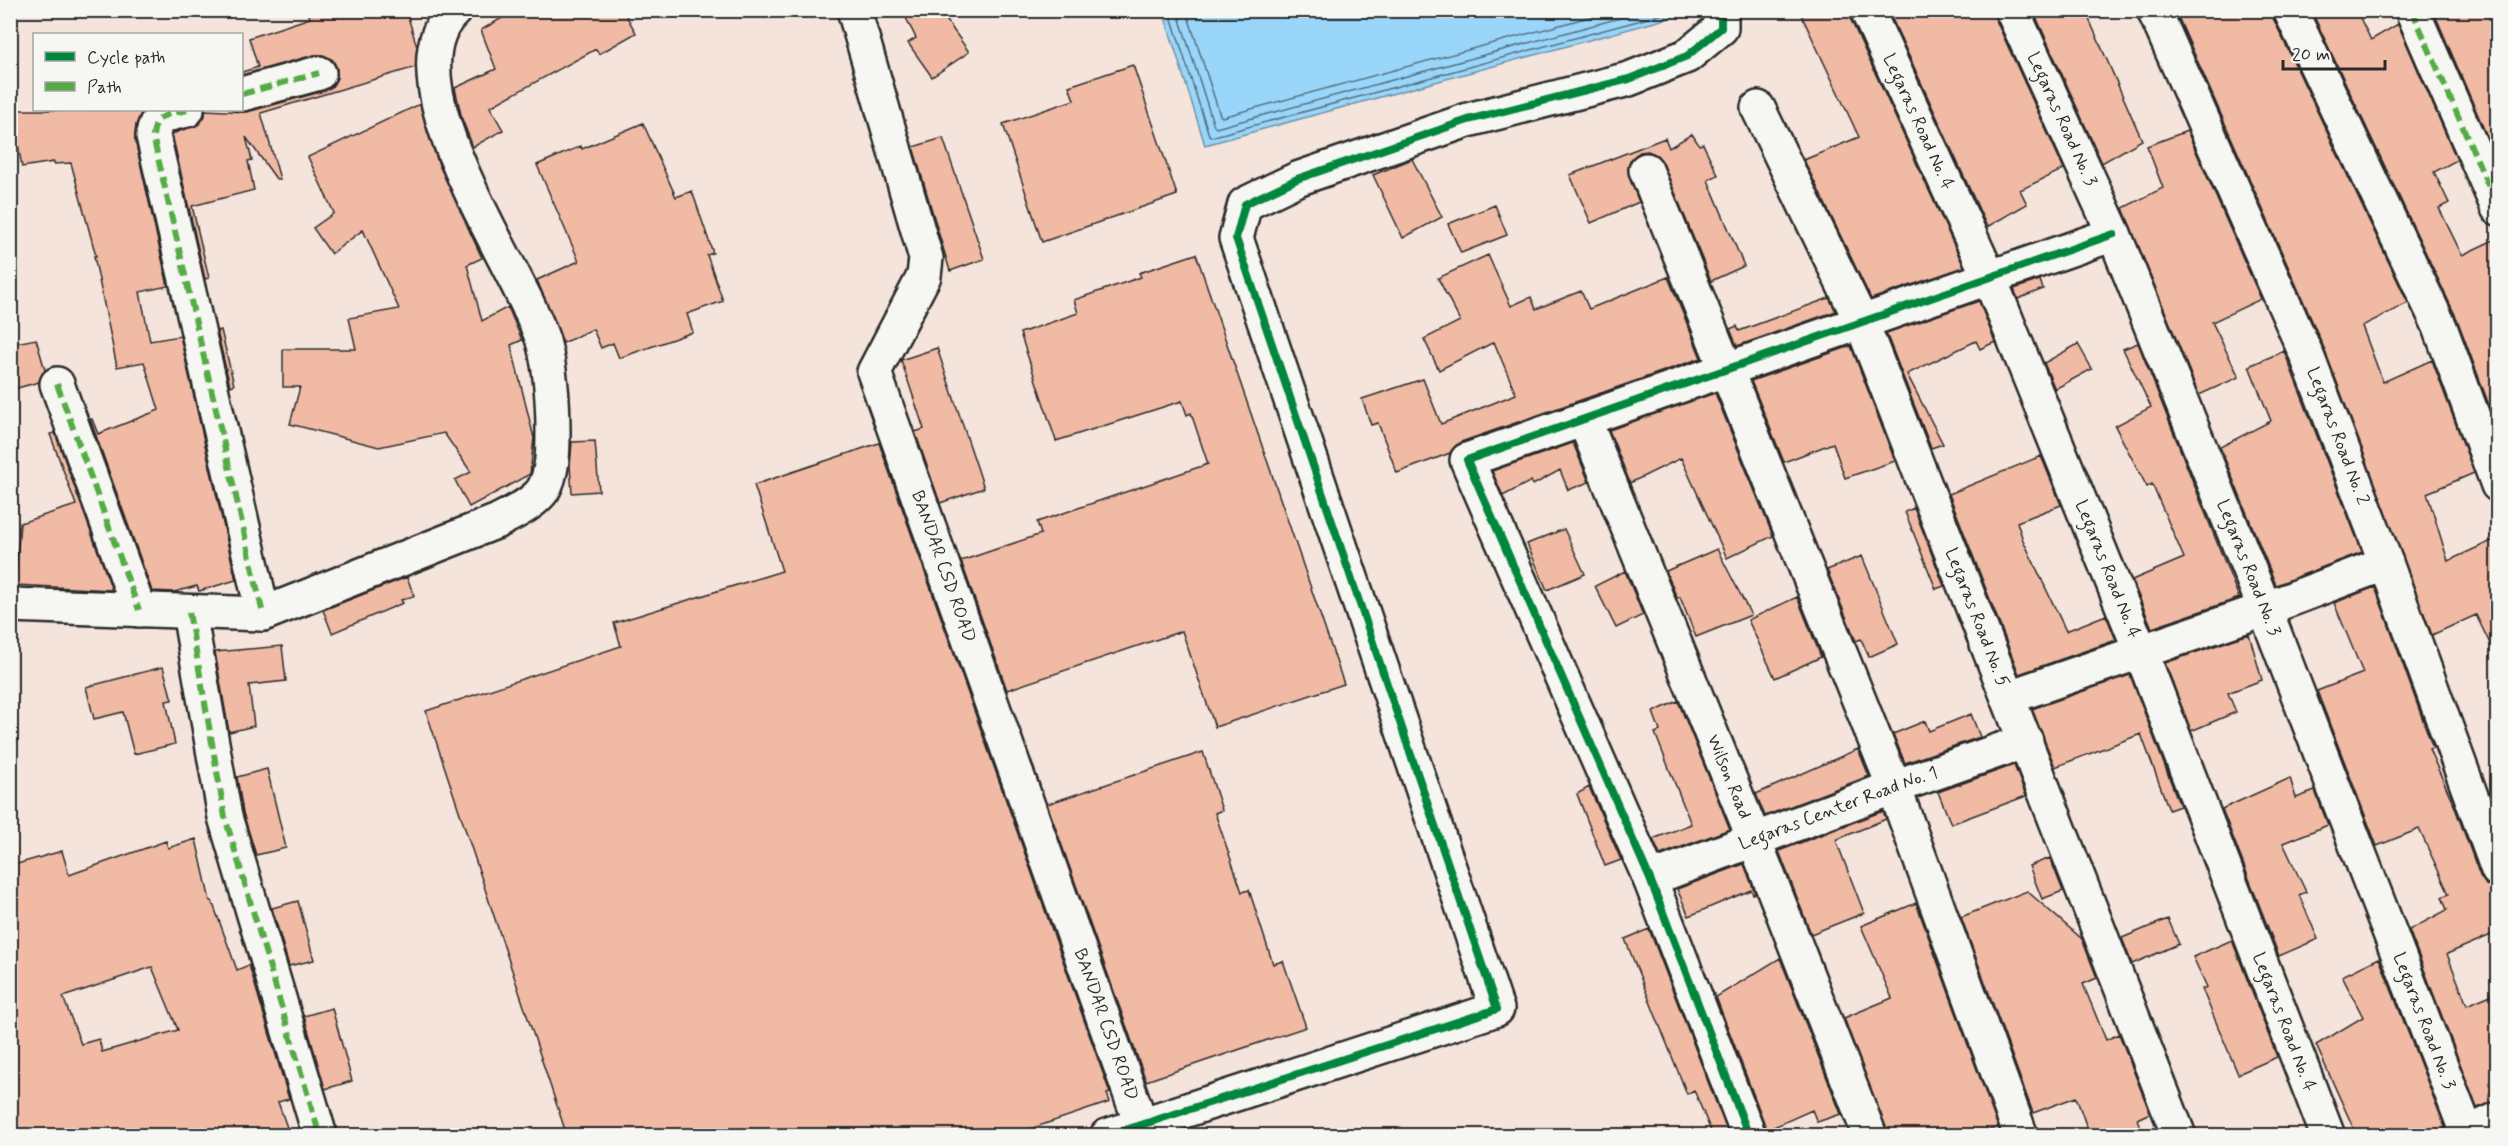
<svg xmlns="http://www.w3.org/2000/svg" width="2508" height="1146" font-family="Mynerve,sans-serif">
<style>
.water{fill:#99d6fa;stroke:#6d92a7;stroke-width:1.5}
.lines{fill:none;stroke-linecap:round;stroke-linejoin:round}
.shore{stroke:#576f7e;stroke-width:1.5}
.building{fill:#f1baa4;stroke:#2b2b2b;stroke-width:1.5;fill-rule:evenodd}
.minor-casing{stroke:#2b2b2b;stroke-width:38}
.minor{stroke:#f6f6f2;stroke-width:33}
.quiet{stroke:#54ab44;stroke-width:6;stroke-dasharray:12 6;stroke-linecap:butt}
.cycleway-casing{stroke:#f6f6f2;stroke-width:11}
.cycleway{stroke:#00873e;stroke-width:8}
.labels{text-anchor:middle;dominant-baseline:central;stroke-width:6;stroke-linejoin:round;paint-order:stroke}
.street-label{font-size:18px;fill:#2b2b2b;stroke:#f6f6f2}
</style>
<rect width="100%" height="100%" fill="#f4e4db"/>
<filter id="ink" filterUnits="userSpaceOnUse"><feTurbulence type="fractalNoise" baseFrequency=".0167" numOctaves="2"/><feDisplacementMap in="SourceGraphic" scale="12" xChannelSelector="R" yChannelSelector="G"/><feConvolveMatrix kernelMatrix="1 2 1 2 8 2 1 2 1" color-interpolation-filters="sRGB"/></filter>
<g filter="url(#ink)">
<path class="water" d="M 1163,11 L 1163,10 L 1695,11 L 1205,145 Z"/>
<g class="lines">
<path class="shore" d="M 1169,10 L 1209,135 L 1211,137 L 1678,10
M 1177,10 L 1214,126 L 1216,128 L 1649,10
M 1186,10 L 1220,115 L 1222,117 L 1615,10"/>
</g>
<path class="building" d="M 307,10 L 406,10 L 417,47 L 416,67 L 261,113 L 280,179 L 277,180 L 246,137 L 252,160 L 248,161 L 254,190 L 192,206 L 209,278 L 205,279 L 172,134 L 199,124 L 205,116 L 205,110 L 247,112 L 324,91 L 332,87 L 337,78 L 337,69 L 333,60 L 323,55 L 314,55 L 242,75 L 242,72 L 258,67 L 249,38 L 310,18 Z
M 516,10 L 623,10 L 636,33 L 599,54 L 596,49 L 490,107 L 503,130 L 473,147 L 462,119 L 455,88 L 496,69 L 481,30 Z
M 902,10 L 940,11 L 969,52 L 932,77 L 908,43 L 916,38 Z
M 1799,10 L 1849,10 L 1850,18 L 1964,267 L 1871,299 L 1804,160 L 1859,137 Z
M 1888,10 L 1994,10 L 1995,18 L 2064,169 L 2020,190 L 2027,204 L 1987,227 Z
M 2033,10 L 2085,10 L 2142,140 L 2102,163 Z
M 2175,10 L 2272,10 L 2273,18 L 2408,303 L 2362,326 L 2383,382 L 2432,360 L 2474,473 L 2427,493 L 2448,561 L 2498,538 L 2498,660 L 2476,615 L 2432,635 L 2324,348 Z
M 2311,10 L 2356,10 L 2371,40 L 2398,24 L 2457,160 L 2434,172 L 2449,203 L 2439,208 L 2462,255 L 2498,238 L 2498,429 L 2457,319 Z
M 2433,10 L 2485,10 L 2498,36 L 2498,137 L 2489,141 Z
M 1133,65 L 1177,195 L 1042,242 L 1003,124 L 1074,100 L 1069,86 Z
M 420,104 L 427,131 L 439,165 L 482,258 L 467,265 L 482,321 L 508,307 L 522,340 L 511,345 L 534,438 L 530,474 L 469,507 L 455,480 L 471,472 L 444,433 L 379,447 L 290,424 L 300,387 L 283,387 L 283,349 L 356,349 L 349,318 L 399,309 L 363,230 L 331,254 L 313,228 L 334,213 L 308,157 Z
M 12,110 L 143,110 L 136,125 L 135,140 L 168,286 L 140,292 L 150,341 L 180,336 L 236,580 L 199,591 L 197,586 L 174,592 L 152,591 L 90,419 L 92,419 L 98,434 L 159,410 L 144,362 L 117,367 L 94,256 L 96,256 L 71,163 L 54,164 L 54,162 L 22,167 Z
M 643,123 L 676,197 L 692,191 L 713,253 L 707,255 L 723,301 L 687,314 L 693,332 L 619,358 L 613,343 L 601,348 L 593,329 L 563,343 L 537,280 L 579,261 L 537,165 L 581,146 L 582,149 Z
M 2187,131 L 2261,299 L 2212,322 L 2239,377 L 2199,395 L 2123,208 L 2163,188 L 2147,146 Z
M 1692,134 L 1699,145 L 1703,144 L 1718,175 L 1708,180 L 1744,266 L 1711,281 L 1663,163 L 1657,155 L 1648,151 L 1640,152 L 1632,158 L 1628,167 L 1629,177 L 1639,202 L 1591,223 L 1570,175 L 1665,138 L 1669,148 Z
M 943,138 L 984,259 L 950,271 L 913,147 Z
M 1412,159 L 1442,217 L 1403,238 L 1373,175 Z
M 1495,205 L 1507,235 L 1461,253 L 1448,224 Z
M 1196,254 L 1344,684 L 1215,727 L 1182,631 L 1007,690 L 961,561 L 1041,534 L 1037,522 L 1208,464 L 1191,413 L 1187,415 L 1182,401 L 1056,441 L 1020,333 L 1078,313 L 1074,300 L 1141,277 L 1139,273 Z
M 1488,255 L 1511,306 L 1531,297 L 1536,309 L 1581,291 L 1589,309 L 1668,277 L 1701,358 L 1461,442 L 1450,453 L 1397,473 L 1378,423 L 1371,425 L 1362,399 L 1423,379 L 1441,424 L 1516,394 L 1494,342 L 1439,370 L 1424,339 L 1460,321 L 1438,278 Z
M 2040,280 L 2043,289 L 2018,299 L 2014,289 Z
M 1829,298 L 1836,311 L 1737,346 L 1730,329 L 1737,326 L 1739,331 Z
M 1979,301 L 1995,342 L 1980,349 L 1976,341 L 1907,374 L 1943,444 L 1931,448 L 1886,333 Z
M 221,330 L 234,385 L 230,386 L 217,331 Z
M 36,339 L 45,370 L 39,382 L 10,390 L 10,344 Z
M 2138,343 L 2239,598 L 2152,628 L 2132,580 L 2184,558 L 2152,484 L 2147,487 L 2115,426 L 2151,407 L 2123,349 Z
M 2078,344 L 2092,369 L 2055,389 L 2044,363 Z
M 1851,346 L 1895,461 L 1845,478 L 1833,443 L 1784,462 L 1751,381 Z
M 937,348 L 984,488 L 940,503 L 915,432 L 924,429 L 901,360 Z
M 2284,351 L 2362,552 L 2276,585 L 2220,447 L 2271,421 L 2249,366 Z
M 1715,393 L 1773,536 L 1727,558 L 1681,458 L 1630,483 L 1609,430 Z
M 55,433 L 112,590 L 15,585 L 20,523 L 76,505 L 50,434 Z
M 595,441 L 599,491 L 572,493 L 570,466 L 572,442 Z
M 879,443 L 1110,1093 L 1107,1094 L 1110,1102 L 1009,1136 L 567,1136 L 426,711 L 621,646 L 614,623 L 782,571 L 754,485 Z
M 1573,443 L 1589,482 L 1568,490 L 1560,470 L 1533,485 L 1531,481 L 1503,496 L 1492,471 Z
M 2041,456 L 2061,505 L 2017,522 L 2023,540 L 2066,631 L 2106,615 L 2116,640 L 2019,674 L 1949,494 Z
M 1914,508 L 1944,586 L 1936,589 L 1905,512 Z
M 1564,529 L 1585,574 L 1547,590 L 1527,544 Z
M 1717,549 L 1751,615 L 1696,637 L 1680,597 L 1677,598 L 1666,571 Z
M 1862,556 L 1898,644 L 1869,657 L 1861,639 L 1856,641 L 1827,570 Z
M 1625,571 L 1643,615 L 1616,628 L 1595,586 Z
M 407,577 L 414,596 L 401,600 L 403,603 L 332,633 L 323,610 Z
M 2375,587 L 2433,748 L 2429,749 L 2454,805 L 2480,876 L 2486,885 L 2498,888 L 2498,932 L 2447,954 L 2467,1005 L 2498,992 L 2498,1101 L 2477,1108 L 2409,930 L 2447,910 L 2442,897 L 2449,894 L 2419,829 L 2377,846 L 2317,691 L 2363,673 L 2334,603 Z
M 1797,597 L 1821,657 L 1775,678 L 1748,620 Z
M 2249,634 L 2262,680 L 2228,693 L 2236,712 L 2191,731 L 2165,663 Z
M 282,646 L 286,681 L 249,685 L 254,726 L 229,732 L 215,652 Z
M 163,667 L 172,700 L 166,701 L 175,744 L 134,754 L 123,712 L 94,719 L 86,687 Z
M 2130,675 L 2180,806 L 2169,810 L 2141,734 L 2055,767 L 2032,709 Z
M 1678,701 L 1730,829 L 1660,855 L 1653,839 L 1691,824 L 1655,733 L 1660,731 L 1653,712 Z
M 1971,714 L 1980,737 L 1905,763 L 1893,734 L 1925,721 L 1929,731 Z
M 1858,749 L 1869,776 L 1765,816 L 1756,794 Z
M 1203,752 L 1222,810 L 1215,813 L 1242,892 L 1249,890 L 1273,964 L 1283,961 L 1306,1027 L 1146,1081 L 1047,804 Z
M 2014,765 L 2026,796 L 1951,824 L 1938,792 Z
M 267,769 L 286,848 L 256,855 L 243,813 L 237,777 Z
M 2290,778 L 2296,798 L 2315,791 L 2328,825 L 2283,843 L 2306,892 L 2299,895 L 2318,939 L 2279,956 L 2222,809 Z
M 1589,787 L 1621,860 L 1605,866 L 1577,794 Z
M 1883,811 L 1886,819 L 1836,840 L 1864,913 L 1811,934 L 1779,851 Z
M 196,839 L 210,901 L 212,901 L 237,970 L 249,965 L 289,1099 L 278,1102 L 290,1136 L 10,1136 L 10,866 L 62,851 L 69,875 L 166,841 L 168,848 ZM 152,967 L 178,1030 L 102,1052 L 99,1039 L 81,1044 L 63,997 Z
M 2050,858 L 2063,891 L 2042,899 L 2029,866 Z
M 1744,864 L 1755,893 L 1753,894 L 1751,890 L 1689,916 L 1677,889 Z
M 2027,891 L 2082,939 L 2097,978 L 2083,984 L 2106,1040 L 2119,1034 L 2150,1113 L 2137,1119 L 2144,1136 L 2090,1136 L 2076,1097 L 2033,1113 L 1961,917 Z
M 298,901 L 314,960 L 289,966 L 272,908 Z
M 1916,903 L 1998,1127 L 1974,1136 L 1888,1136 L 1844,1018 L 1892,998 L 1861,926 Z
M 2168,919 L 2179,944 L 2132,964 L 2122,938 Z
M 1649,929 L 1729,1136 L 1713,1136 L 1694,1090 L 1687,1094 L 1625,939 Z
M 2232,940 L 2277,1057 L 2238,1074 L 2202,989 L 2207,987 L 2193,957 Z
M 1780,958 L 1841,1114 L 1817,1122 L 1812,1110 L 1767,1130 L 1716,997 Z
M 2379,958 L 2445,1127 L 2442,1136 L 2357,1136 L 2316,1045 L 2363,1017 L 2342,976 Z
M 332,1008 L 352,1081 L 325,1089 L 304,1016 Z"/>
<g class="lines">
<g class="minor-casing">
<g id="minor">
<path id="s1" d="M 854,10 L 926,258 L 924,276 L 874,372 L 1141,1124"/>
<path id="s2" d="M 1867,10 L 1989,277 L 2141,652 L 2328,1136"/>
<path id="s3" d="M 2012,10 L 2114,234 L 2265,609 L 2467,1133"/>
<path id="s4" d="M 2154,10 L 2307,356 L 2386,563 L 2498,870"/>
<path d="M 2290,10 L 2440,327 L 2498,485"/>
<path d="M 2412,10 L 2498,208"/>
<path d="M 242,94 L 319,73"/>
<path id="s5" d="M 1758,108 L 1861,321 L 2179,1136"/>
<path d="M 187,110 C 168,115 155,113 153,136 L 263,614"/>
<path d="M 1646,170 L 1894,787 L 2021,1136"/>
<path d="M 57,384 L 139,610"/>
<path id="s6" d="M 1584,419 L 1754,839 L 1870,1136"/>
<path d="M 10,605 L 263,614 L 498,521 C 513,513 533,504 543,490 C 553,473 553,450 553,432 C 553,403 551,370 543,341 C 520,267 381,77 455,10"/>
<path d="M 189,612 L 225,817 L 320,1136"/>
<path d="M 2009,697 L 2265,609 L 2386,563"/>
<path id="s7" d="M 1650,879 L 1894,787 L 2026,741"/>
<path d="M 1107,1136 L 1497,1009 L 1236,238 L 1245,204 L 1297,179 L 1468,120 L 1629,79 L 1687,56 L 1721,28 L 1721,10"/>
<path d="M 1749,1136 L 1650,879 L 1467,460 L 2114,234"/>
<path d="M 2461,1136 L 2498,1119"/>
</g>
</g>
<use href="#minor" class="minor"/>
<path class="quiet" d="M 2412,10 L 2498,208
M 242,94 L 319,73
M 187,110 C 168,115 155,113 153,136 L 263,614
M 57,384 L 139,610
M 189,612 L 225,817 L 320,1136"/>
<g class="cycleway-casing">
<path id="cycleway" d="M 1107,1136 L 1497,1009 L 1236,238 L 1245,204 L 1297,179 L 1468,120 L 1629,79 L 1687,56 L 1721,28 L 1721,10
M 1749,1136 L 1650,879 L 1467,460 L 2114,234"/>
</g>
<use href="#cycleway" class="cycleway"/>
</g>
</g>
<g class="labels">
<g class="street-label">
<text stroke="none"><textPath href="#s3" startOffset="120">Legaras Road No. 3</textPath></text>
<text stroke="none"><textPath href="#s2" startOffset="123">Legaras Road No. 4</textPath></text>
<text stroke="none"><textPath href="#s4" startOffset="464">Legaras Road No. 2</textPath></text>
<text stroke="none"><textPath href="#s1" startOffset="591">BANDAR CSD ROAD</textPath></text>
<text stroke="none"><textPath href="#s3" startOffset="606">Legaras Road No. 3</textPath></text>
<text stroke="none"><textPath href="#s2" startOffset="609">Legaras Road No. 4</textPath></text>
<text stroke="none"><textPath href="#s5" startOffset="555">Legaras Road No. 5</textPath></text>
<text stroke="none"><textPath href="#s6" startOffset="386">Wilson Road</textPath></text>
<text stroke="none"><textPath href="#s7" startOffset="201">Legaras Center Road No. 1</textPath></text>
<text stroke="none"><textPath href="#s3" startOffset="1092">Legaras Road No. 3</textPath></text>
<text stroke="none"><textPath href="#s2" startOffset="1095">Legaras Road No. 4</textPath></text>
<text stroke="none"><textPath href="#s1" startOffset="1077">BANDAR CSD ROAD</textPath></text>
</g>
</g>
<rect width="2508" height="1146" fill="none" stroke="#f6f6f2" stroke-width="36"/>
<rect x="18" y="18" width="2472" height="1110" fill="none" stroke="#2b2b2b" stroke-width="2" filter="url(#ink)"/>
<rect x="33" y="33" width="210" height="78" fill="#f6f6f2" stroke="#a5a5a2" stroke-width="1.5"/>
<rect x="45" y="52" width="30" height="9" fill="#00873e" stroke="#a5a5a2" stroke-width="1.5"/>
<text x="87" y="63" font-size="18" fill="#2b2b2b">Cycle path</text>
<rect x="45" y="82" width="30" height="9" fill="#54ab44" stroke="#a5a5a2" stroke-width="1.5"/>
<text x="87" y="93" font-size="18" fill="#2b2b2b">Path</text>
<path d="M2283 60v9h102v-9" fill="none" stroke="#2b2b2b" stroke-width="3"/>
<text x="2292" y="60" font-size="18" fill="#2b2b2b" stroke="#f6f6f2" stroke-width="4.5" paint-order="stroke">20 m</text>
</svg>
